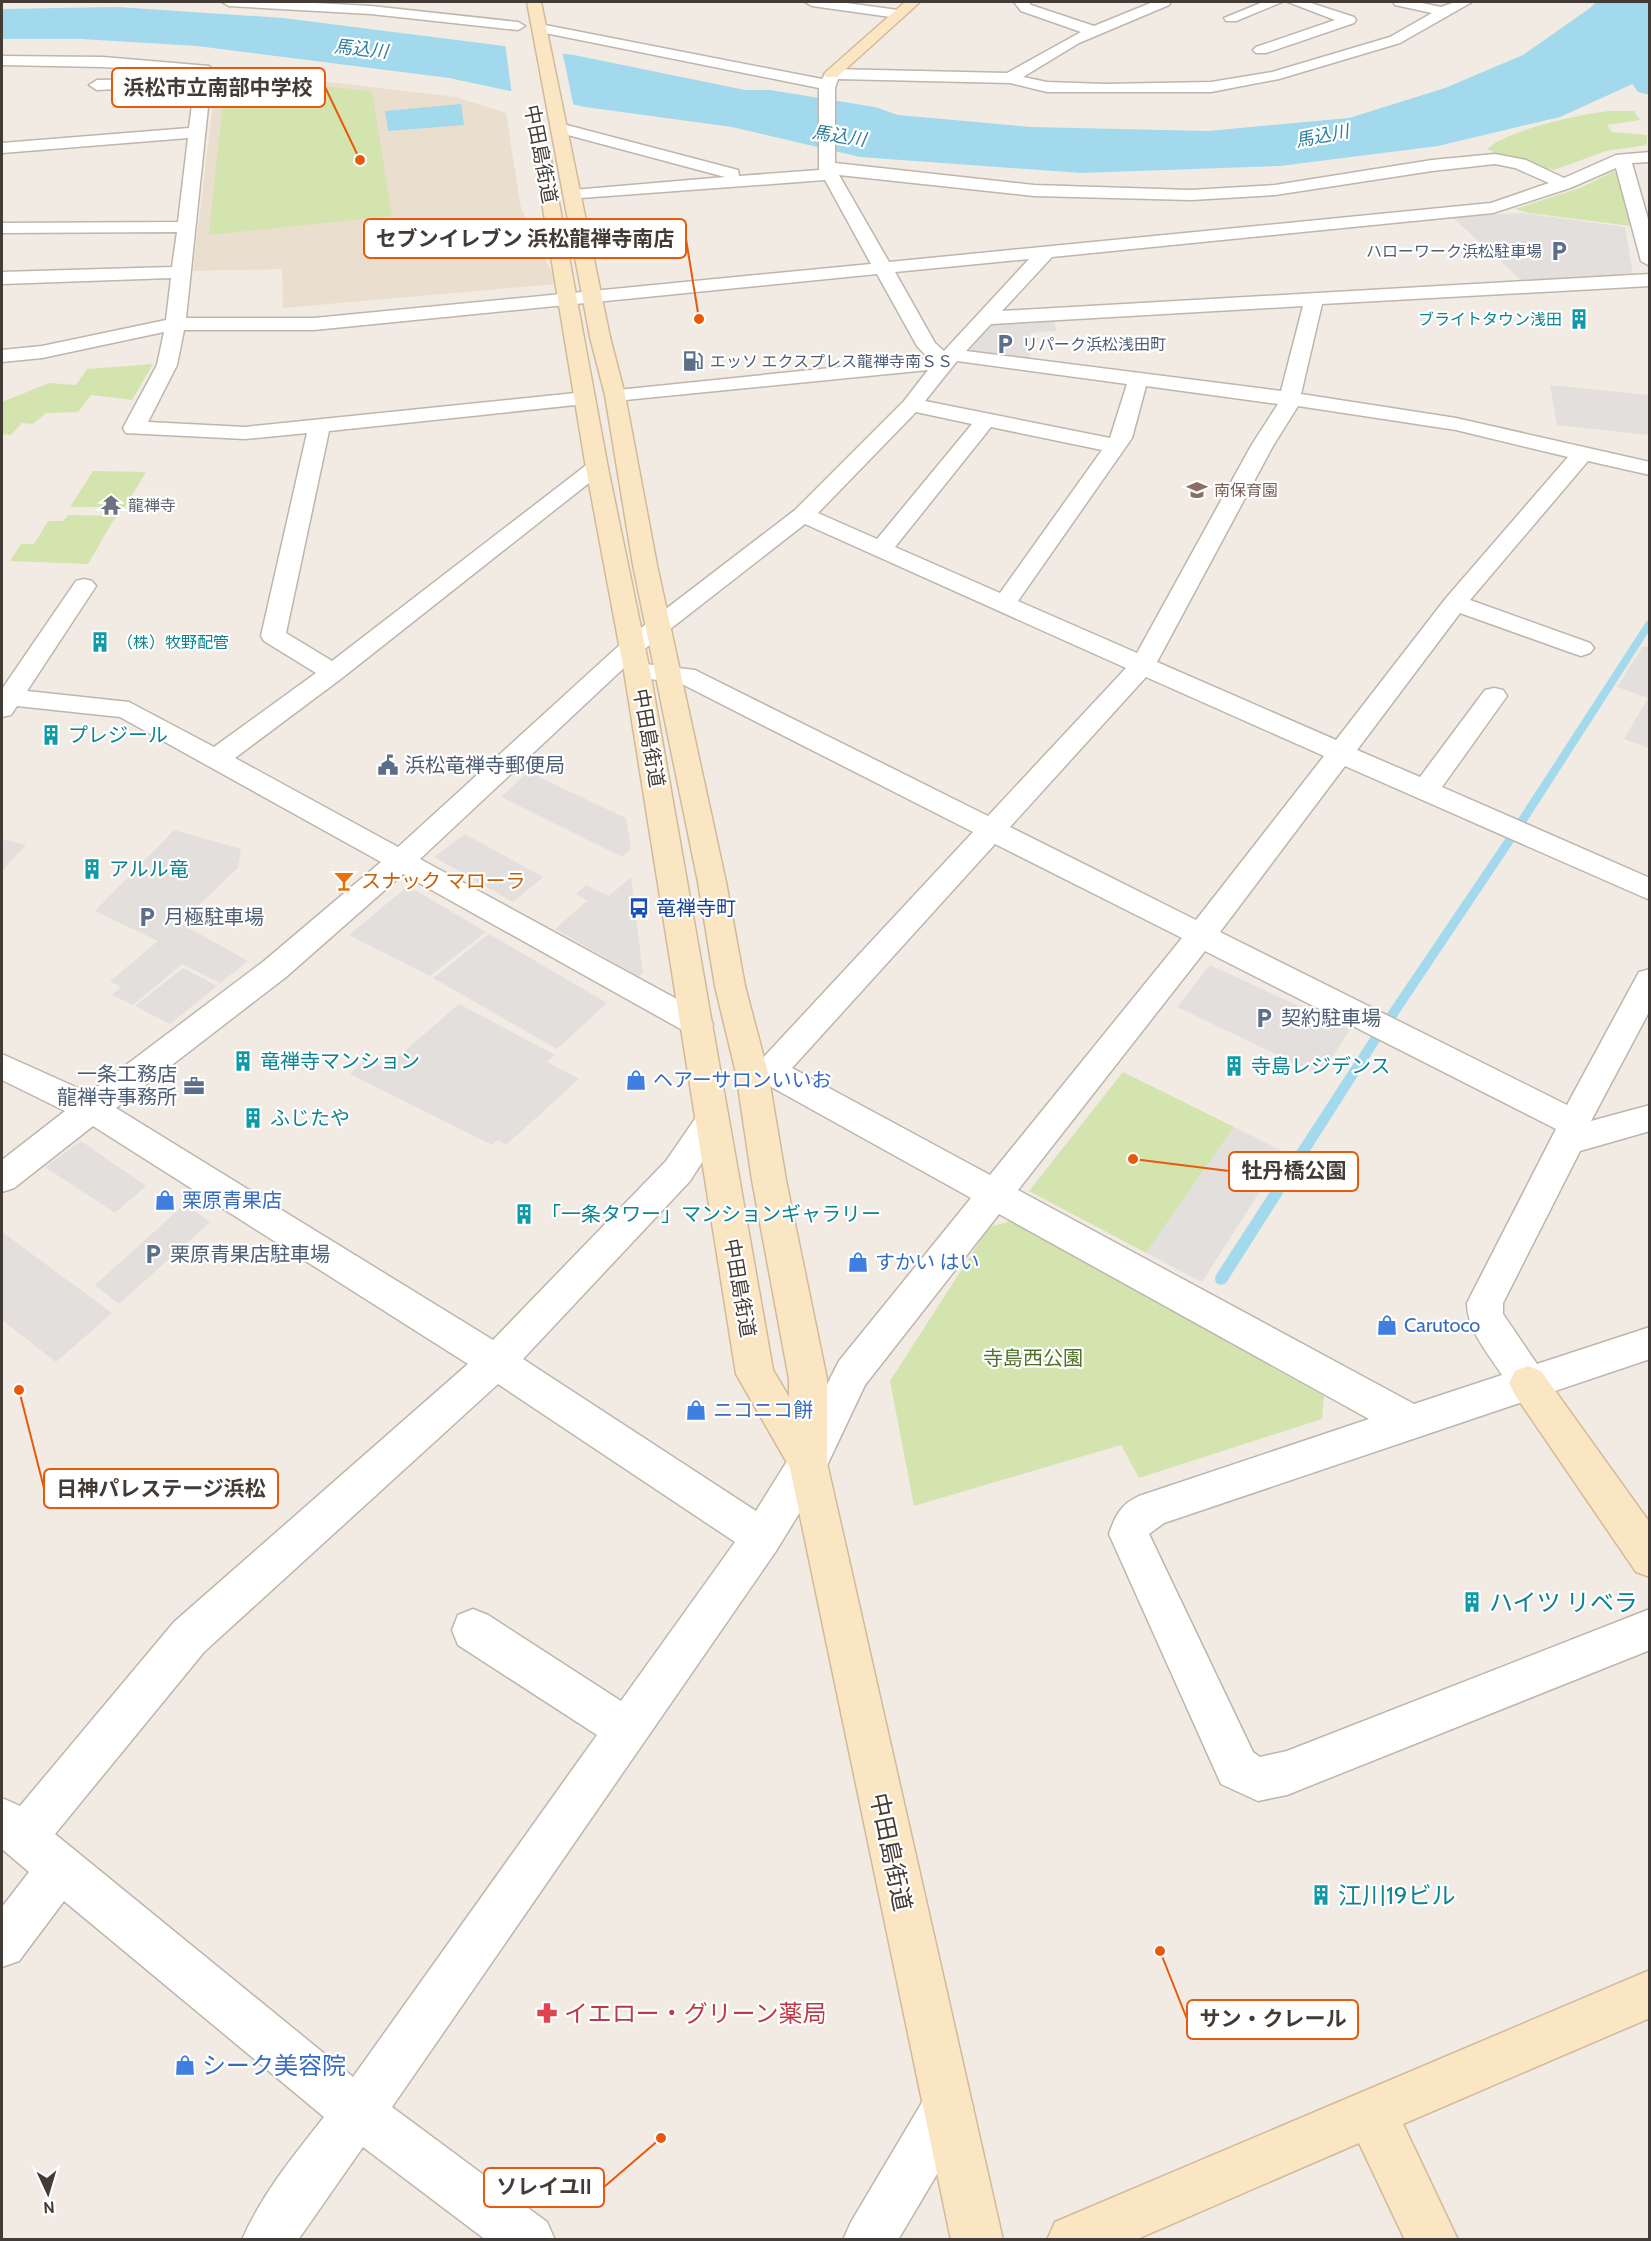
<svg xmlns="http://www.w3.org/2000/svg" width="1651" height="2241" font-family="Cabin,'Noto Sans JP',sans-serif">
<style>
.education{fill:#eadecf}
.green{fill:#d4e4af}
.parking{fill:#e2dfdd}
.water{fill:#a3d9ec}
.pier{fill:#f1ebe4}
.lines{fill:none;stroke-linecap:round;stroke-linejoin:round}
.stream{fill:#a3d9ec;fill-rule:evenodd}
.river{fill:#a3d9ec;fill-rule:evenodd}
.street-casing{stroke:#bfb5ab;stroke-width:3}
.secondary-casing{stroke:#d2ba98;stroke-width:3}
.street{fill:#fff;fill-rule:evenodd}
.secondary{fill:#fbe6c4;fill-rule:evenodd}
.labels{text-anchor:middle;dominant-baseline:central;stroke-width:4.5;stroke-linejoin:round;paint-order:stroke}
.far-service-label{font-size:16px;fill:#4e5e75;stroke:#fff;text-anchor:start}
.far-culture-label{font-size:16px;fill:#0d838f;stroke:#fff;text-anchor:end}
.far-education-label{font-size:16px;fill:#785e54;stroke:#fff;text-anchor:start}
.far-worship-label{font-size:16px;fill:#5b616d;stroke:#fff;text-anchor:start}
.far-water-label{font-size:18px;font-style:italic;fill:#307d9a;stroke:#fff}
.street-label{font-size:20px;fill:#433b35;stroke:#fff}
.culture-label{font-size:20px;fill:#0d838f;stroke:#fff;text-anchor:start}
.service-label{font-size:20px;fill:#4e5e75;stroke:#fff;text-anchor:start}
.food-label{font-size:20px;fill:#c56008;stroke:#fff;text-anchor:start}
.transit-label{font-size:20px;fill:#164399;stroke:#fff;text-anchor:start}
.shop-label{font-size:20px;fill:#366cbe;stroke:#fff;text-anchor:start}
.park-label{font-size:20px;fill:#50712b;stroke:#fff}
.near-culture-label{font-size:24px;fill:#0d838f;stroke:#fff;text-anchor:start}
.near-street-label{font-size:24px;fill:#433b35;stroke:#fff}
.near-health-label{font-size:24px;fill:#be3a42;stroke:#fff;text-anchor:start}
.near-shop-label{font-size:24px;fill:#366cbe;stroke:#fff;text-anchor:start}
.leader{fill:none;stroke:#e8590c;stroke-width:2}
.callout-dot{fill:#e8590c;stroke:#fff;stroke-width:2}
.callout{fill:#fff;stroke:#e8590c;stroke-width:2}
.callout-label{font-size:21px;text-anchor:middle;font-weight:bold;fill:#433b35}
</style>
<rect width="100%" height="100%" fill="#f1ebe4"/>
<path class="education" d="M 217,69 L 456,97 L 506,113 L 521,208 L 557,284 L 283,308 L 282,269 L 193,271 Z"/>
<path class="green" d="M 252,76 L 372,92 L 392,216 L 209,235 L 225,81 Z
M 1609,111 L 1634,111 L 1640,120 L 1607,125 L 1612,132 L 1647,135 L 1647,145 L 1606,151 L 1554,170 L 1503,156 L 1487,149 C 1507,130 1581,114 1609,111 Z
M 1613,172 L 1619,173 L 1631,226 L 1529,213 L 1515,209 L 1580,188 Z
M 153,364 L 132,400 L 91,395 L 78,412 L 46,413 L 33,424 L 22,423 L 11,435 L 2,434 L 2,402 L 49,383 L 76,385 L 87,369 Z
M 93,471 L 146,472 L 125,507 L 70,507 Z
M 68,515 L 116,516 L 88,564 L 10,561 L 21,544 L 34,544 L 48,521 L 63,521 Z
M 1123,1072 L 1234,1127 L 1146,1253 L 1029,1191 Z
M 1012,1221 L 1324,1396 L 1322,1419 L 1139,1478 L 1121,1445 L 914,1506 L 890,1381 L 989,1227 Z"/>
<path class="parking" d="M 1522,213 L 1625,227 L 1633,275 L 1522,281 L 1452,217 Z
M 1054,321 L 1057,331 L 1031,333 L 1029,337 L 1039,338 L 1028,358 L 969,350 L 990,324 Z
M 1550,385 L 1649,395 L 1649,435 L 1557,425 Z
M 1643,646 L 1649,648 L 1649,748 L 1624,739 L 1648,698 L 1617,687 Z
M 528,772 L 626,818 L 631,849 L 622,857 L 501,797 Z
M 174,830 L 241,849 L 238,868 L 180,923 L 248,961 L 220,983 L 182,964 L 133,1005 L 112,995 L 121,987 L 110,981 L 158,941 L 95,911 Z
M 465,834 L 543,877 L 513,902 L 434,857 Z
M 2,839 L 26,845 L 2,871 Z
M 631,877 L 643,974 L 638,976 L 555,929 L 587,901 L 576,894 L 586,885 L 609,896 Z
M 408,886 L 486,932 L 430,976 L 349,935 Z
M 489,934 L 607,1003 L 557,1049 L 433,978 Z
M 1210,965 L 1350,1030 L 1320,1075 L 1177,1007 Z
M 183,968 L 217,986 L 170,1024 L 135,1006 Z
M 459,1004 L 555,1055 L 547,1062 L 579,1079 L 506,1145 L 498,1140 L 492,1145 L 350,1074 L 365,1059 L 385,1068 Z
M 1234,1127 L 1285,1152 L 1202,1282 L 1146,1253 Z
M 81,1141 L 146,1186 L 115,1213 L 45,1167 Z
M 185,1204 L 210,1222 L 119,1304 L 95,1285 Z
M 2,1232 L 112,1313 L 56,1362 L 2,1320 Z"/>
<path class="water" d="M 1596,2 L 1649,2 L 1650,76 L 1560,117 L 1438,146 L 1280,166 L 1082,173 L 860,157 L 732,127 L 585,107 L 449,78 L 197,46 L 81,39 L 2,39 L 2,9 L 118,7 L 283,18 L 574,55 L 745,90 L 770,90 L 875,107 L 898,115 L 1031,127 L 1208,131 L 1349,118 L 1445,88 L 1523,55 L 1590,8 Z
M 461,104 L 464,125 L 388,131 L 385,111 Z"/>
<path class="pier" d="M 505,43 L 562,50 L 574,108 L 512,95 Z"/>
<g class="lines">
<path class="stream" d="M 1650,619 L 1650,630 L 1515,840 L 1394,1021 L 1386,1021 L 1384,1018 L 1386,1015 L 1507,836 L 1646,622 Z
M 1376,1034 L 1380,1035 L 1382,1038 L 1380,1041 L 1226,1283 L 1221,1285 L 1216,1283 L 1215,1279 L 1216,1275 L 1372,1035 Z"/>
<path class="river" d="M 1633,13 L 1644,15 L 1650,23 L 1650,95 L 1638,92 L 1633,85 L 1627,37 L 1617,22 L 1622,15 Z"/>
<g class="street-casing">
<path id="street" d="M 222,2 L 296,2 L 371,6 L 518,22 L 525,26 L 518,30 L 371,14 L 229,6 Z
M 805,2 L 839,2 L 898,10 L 905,14 L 898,18 L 812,6 Z
M 1014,2 L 1028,2 L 1031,5 L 1094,26 L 1153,2 L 1171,2 L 1169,5 L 1079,43 L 1023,77 L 1047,82 L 1105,84 L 1211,82 L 1272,72 L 1390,37 L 1432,13 L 1395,5 L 1393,2 L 1417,2 L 1441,7 L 1455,2 L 1472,2 L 1400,43 L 1279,79 L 1211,92 L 1047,92 L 1010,83 L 838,79 L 835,88 L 835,163 L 1034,185 L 1191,190 L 1275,185 L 1432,160 L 1495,154 L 1526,160 L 1564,178 L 1616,155 L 1650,152 L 1650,162 L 1632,163 L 1650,226 L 1650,266 L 1641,261 L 1616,168 L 1570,188 L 1493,213 L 1052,257 L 1002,311 L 1650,274 L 1650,286 L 1322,304 L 1301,394 L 1456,418 L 1650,462 L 1650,475 L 1588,461 L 1470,600 L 1590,643 L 1594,648 L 1590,653 L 1581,656 L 1572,653 L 1460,613 L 1357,750 L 1420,777 L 1485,690 L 1494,688 L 1503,690 L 1507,696 L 1442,787 L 1650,878 L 1650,900 L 1345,766 L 1220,932 L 1567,1105 L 1639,972 L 1650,969 L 1650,1010 L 1591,1121 L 1650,1105 L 1650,1131 L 1580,1151 L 1503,1303 L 1503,1314 L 1537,1364 L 1650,1327 L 1650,1359 L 1164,1523 L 1149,1534 L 1253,1752 L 1260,1757 L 1287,1751 L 1650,1609 L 1650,1650 L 1287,1795 L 1258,1801 L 1221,1784 L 1109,1534 C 1115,1516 1121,1504 1139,1496 L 1369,1419 L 999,1214 L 865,1385 L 822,1476 L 776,1551 L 392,2107 L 547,2222 L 555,2240 L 486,2240 L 363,2147 L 298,2240 L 242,2240 C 261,2195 294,2155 324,2117 L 64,1901 L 19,1961 L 2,1967 L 2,1907 L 29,1872 L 2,1849 L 2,1798 L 20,1806 L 174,1622 L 468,1364 L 93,1126 L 14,1188 L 2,1192 L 2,1160 L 65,1111 L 2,1080 L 2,1054 L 89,1093 L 264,961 L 381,862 L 120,717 L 17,706 L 11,715 L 2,717 L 2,689 L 76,581 L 84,579 L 92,581 L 96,586 L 27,691 L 129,702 L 214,747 L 316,673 L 264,641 L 261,636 L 307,433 L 245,439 L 126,433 L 123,428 L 157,365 L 164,332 L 42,358 L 2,362 L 2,350 L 42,346 L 166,320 L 171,278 L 2,284 L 2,272 L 172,267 L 177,232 L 2,233 L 2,223 L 178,222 L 188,138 L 2,153 L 2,143 L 189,128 L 196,73 L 103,67 L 2,65 L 2,56 L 103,57 L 209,66 L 212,69 L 186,318 L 314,318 L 871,264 L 825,180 L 567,199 L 564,195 L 567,191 L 573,190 L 725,177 L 553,131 L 551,128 L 559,123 L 738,170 L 739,176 L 819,170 L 819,88 L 540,32 L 533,28 L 540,24 L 822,79 L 827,71 L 832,69 L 1007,73 L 1081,32 L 1021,11 ZM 1495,164 L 1515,168 L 1549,183 L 1491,203 L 889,262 L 839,175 L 1034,196 L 1191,200 L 1275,195 L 1432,171 ZM 1029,259 L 944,351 L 935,343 L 895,272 ZM 877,274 L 917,346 L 928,358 L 608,391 L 605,395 L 608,399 L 615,401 L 928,370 L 904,401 L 795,510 L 624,641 L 398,847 L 235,758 L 342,678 L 608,468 L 605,463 L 589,463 L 332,661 L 286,633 L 329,431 L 585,404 L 592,402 L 595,398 L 592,394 L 585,392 L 245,427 L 148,422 L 177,365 L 184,330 L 314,330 ZM 1303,306 L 1281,391 L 966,351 L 991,324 ZM 957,361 L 1127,384 L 1110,438 L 925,401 ZM 1146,386 L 1278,404 L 1251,446 L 1137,653 L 1018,601 L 1132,438 ZM 1298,406 L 1456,430 L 1568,457 L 1446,598 L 1336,740 L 1157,662 L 1273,446 ZM 916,412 L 972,424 L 877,539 L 818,513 ZM 991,427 L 1102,450 L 1000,593 L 895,547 ZM 805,524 L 1126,668 L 988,816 L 695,670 L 637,663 L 628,666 L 624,671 L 628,676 L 680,683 L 973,832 L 761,1060 L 741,1064 L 736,1073 L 741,1082 L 752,1085 L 766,1084 L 971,1198 L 839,1361 L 794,1450 L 756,1511 L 523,1359 L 690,1181 L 728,1122 L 723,1113 L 711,1109 L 699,1113 L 666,1161 L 493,1340 L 116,1108 L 286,977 L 403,874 L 686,1032 L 697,1036 L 708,1032 L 713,1024 L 708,1016 L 420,859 L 642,651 ZM 1146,677 L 1324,756 L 1196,920 L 1010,827 ZM 995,844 L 1182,938 L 990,1175 L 792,1068 ZM 1205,951 L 1556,1129 L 1467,1303 C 1467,1330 1488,1353 1502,1375 L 1414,1404 L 1018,1190 ZM 498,1384 L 735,1542 L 621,1701 L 488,1615 L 473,1609 L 458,1615 L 452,1630 L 458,1645 L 597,1735 L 353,2077 L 55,1834 L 204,1652 Z
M 1263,2 L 1282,2 L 1236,21 L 1226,21 L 1224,18 Z
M 1288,2 L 1308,2 L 1354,17 L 1356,20 L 1354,23 L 1266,53 L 1256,53 L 1253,50 L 1256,47 L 1335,20 Z
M 147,79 L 155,84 L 153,87 L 97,90 L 89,85 L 97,80 Z
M 948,2082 L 966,2089 L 973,2107 L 966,2125 L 898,2240 L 843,2240 L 851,2222 L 930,2089 Z"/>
</g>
<g class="secondary-casing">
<path id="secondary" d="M 527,2 L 541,2 L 610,337 L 625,395 L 657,565 L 726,882 L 745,986 L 768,1073 L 786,1180 L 827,1379 L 827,1463 L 1003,2240 L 951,2240 L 790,1468 L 736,1374 L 624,671 L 586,468 L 534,154 L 542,149 L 550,154 L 608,468 L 650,671 L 773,1370 L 789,1397 L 789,1379 L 752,1180 L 736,1073 L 715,986 L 698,882 L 633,565 L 605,395 L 590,337 Z
M 905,2 L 920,2 L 837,77 L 827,77 L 824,74 L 827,71 Z
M 1528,1366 L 1541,1371 L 1650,1523 L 1650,1577 L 1636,1572 L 1515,1395 L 1509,1383 L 1515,1371 Z
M 1650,1970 L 1650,2018 L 1403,2124 L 1458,2240 L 1405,2240 L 1359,2143 L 1135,2240 L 1047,2240 L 1055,2222 Z"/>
</g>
<use href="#street" class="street"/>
<use href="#secondary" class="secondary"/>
</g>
<defs>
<g id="parking-bare" transform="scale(1.62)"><path d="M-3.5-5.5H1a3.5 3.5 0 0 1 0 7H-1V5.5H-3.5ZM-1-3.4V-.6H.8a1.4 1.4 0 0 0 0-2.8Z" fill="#5c6f8a" stroke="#fff" stroke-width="2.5" paint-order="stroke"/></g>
<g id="building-bare" transform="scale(1.62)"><path d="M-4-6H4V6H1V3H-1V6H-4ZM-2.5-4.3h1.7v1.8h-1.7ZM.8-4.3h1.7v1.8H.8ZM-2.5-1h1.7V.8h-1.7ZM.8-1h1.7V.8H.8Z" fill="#0f9aa8" stroke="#fff" stroke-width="2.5" paint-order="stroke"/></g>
<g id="fuel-bare" transform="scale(1.62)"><path d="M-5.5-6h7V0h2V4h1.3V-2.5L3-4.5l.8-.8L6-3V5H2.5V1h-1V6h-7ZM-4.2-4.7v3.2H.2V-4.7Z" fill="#5c6f8a" stroke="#fff" stroke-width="2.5" paint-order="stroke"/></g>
<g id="school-bare" transform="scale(1.62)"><path d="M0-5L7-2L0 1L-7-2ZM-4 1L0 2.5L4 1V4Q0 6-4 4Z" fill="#8d6e63" stroke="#fff" stroke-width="2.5" paint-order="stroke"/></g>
<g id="temple-bare" transform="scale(1.62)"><path d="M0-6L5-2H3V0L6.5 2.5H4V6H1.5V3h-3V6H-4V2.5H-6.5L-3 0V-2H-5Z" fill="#6b7280" stroke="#fff" stroke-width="2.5" paint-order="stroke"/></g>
<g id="civic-bare" transform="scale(1.62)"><path d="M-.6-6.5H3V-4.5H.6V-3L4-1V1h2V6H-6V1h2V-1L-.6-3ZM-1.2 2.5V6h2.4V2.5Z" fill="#5c6f8a" stroke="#fff" stroke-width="2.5" paint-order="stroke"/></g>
<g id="bar-bare" transform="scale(1.62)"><path d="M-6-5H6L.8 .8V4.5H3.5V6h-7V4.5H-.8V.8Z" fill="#e8710a" stroke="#fff" stroke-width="2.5" paint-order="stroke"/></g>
<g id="bus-bare" transform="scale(1.62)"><path d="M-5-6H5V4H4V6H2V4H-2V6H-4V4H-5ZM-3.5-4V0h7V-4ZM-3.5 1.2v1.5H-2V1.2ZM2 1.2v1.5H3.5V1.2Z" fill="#1a4fb4" stroke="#fff" stroke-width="2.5" paint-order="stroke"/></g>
<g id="shop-bare" transform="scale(1.62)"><path d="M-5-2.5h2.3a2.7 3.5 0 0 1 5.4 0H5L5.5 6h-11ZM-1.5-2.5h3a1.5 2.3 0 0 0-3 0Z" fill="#3f7fe0" stroke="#fff" stroke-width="2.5" paint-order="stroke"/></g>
<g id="office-bare" transform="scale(1.62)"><path d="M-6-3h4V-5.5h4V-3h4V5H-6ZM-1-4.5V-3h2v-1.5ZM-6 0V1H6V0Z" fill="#5c6f8a" stroke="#fff" stroke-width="2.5" paint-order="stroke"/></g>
<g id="pharmacy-bare" transform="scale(1.62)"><path d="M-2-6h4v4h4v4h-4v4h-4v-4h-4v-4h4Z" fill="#e0444e" stroke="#fff" stroke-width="2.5" paint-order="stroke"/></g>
</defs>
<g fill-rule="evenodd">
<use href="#parking-bare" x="1559" y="251"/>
<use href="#building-bare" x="1579" y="319"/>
<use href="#parking-bare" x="1005" y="344"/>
<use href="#fuel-bare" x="693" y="361"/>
<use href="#school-bare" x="1197" y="490"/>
<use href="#temple-bare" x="111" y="505"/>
<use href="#building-bare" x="100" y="642"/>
<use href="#building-bare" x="51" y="735"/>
<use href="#civic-bare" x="388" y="765"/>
<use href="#building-bare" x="92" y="869"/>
<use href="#bar-bare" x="344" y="881"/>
<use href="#bus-bare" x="639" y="908"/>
<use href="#parking-bare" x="147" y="917"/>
<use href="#parking-bare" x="1264" y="1018"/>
<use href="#building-bare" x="243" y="1061"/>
<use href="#building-bare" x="1234" y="1066"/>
<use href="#shop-bare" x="636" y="1080"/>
<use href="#office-bare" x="194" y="1086"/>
<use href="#building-bare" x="253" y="1118"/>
<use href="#shop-bare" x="165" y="1200"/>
<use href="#building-bare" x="524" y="1214"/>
<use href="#parking-bare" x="153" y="1254"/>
<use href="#shop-bare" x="858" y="1262"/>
<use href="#shop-bare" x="1387" y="1325"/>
<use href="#shop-bare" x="696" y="1410"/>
<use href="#building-bare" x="1472" y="1602"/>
<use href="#building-bare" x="1321" y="1895"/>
<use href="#pharmacy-bare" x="547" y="2013"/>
<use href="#shop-bare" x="185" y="2065"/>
</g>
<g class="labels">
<g class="far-service-label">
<text x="1542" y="251" text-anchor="end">ハローワーク浜松駐車場</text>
<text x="1022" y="344">リパーク浜松浅田町</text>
<text x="710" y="361">エッソ エクスプレス龍禅寺南ＳＳ</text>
</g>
<g class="far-culture-label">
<text x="1562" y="319">ブライトタウン浅田</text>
<text x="117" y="642" text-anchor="start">（株）牧野配管</text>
</g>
<g class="far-education-label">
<text x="1214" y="490">南保育園</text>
</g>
<g class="far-worship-label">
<text x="128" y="505">龍禅寺</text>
</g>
<g class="far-water-label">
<text transform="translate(361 49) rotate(6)">馬込川</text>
<text transform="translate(839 136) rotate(9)">馬込川</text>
<text transform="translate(1322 136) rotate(-11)">馬込川</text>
</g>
<g class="street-label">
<text transform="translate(541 154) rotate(79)">中田島街道</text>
<text transform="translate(649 738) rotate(80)">中田島街道</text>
<text transform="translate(740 1288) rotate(80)">中田島街道</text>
</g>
<g class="culture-label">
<text x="68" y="735">プレジール</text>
<text x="109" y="869">アルル竜</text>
<text x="260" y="1061">竜禅寺マンション</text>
<text x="1251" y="1066">寺島レジデンス</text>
<text x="270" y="1118">ふじたや</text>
<text x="541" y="1214">「一条タワー」マンションギャラリー</text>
</g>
<g class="service-label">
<text x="405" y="765">浜松竜禅寺郵便局</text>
<text x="164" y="917">月極駐車場</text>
<text x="1281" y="1018">契約駐車場</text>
<text x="177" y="1074" text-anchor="end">一条工務店<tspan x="177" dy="23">龍禅寺事務所</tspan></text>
<text x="170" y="1254">栗原青果店駐車場</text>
</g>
<g class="food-label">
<text x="361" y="881">スナック マローラ</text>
</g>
<g class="transit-label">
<text x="656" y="908">竜禅寺町</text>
</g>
<g class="shop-label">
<text x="653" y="1080">ヘアーサロンいいお</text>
<text x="182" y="1200">栗原青果店</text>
<text x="875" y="1262">すかい はい</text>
<text x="1404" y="1325">Carutoco</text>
<text x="713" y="1410">ニコニコ餅</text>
</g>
<g class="park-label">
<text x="1033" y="1358">寺島西公園</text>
</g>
<g class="near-culture-label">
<text x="1489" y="1602">ハイツ リベラ</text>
<text x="1338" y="1895">江川19ビル</text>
</g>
<g class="near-street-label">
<text transform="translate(891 1852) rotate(78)">中田島街道</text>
</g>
<g class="near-health-label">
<text x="564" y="2013">イエロー・グリーン薬局</text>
</g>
<g class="near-shop-label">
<text x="202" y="2065">シーク美容院</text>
</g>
</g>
<path class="leader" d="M360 160L325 87M699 319L686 239M1133 1159L1229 1171M19 1390L44 1488M1160 1951L1187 2019M661 2138L604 2187"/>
<g class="callout-dot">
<circle cx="360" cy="160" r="6"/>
<circle cx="699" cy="319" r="6"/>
<circle cx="1133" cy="1159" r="6"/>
<circle cx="19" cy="1390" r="6"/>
<circle cx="1160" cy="1951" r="6"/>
<circle cx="661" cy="2138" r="6"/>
</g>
<g class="callout">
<rect x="112" y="68" width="213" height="39" rx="6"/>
<rect x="364" y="219" width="322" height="39" rx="6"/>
<rect x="1229" y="1152" width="129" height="39" rx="6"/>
<rect x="44" y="1469" width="234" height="39" rx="6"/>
<rect x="1187" y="2000" width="171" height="39" rx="6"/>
<rect x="484" y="2168" width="120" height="39" rx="6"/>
</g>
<g class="callout-label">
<text x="218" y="95">浜松市立南部中学校</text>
<text x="525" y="246">セブンイレブン 浜松龍禅寺南店</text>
<text x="1294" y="1178">牡丹橋公園</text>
<text x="161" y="1496">日神パレステージ浜松</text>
<text x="1273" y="2026">サン・クレール</text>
<text x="544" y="2194">ソレイユII</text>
</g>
<rect width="1651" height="2241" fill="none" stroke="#433b35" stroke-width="6"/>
<g transform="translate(48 2193) rotate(176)" stroke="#ffffff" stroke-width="4.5" paint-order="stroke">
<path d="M0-4.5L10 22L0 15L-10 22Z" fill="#433b35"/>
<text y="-9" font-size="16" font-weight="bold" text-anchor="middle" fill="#433b35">N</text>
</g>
</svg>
